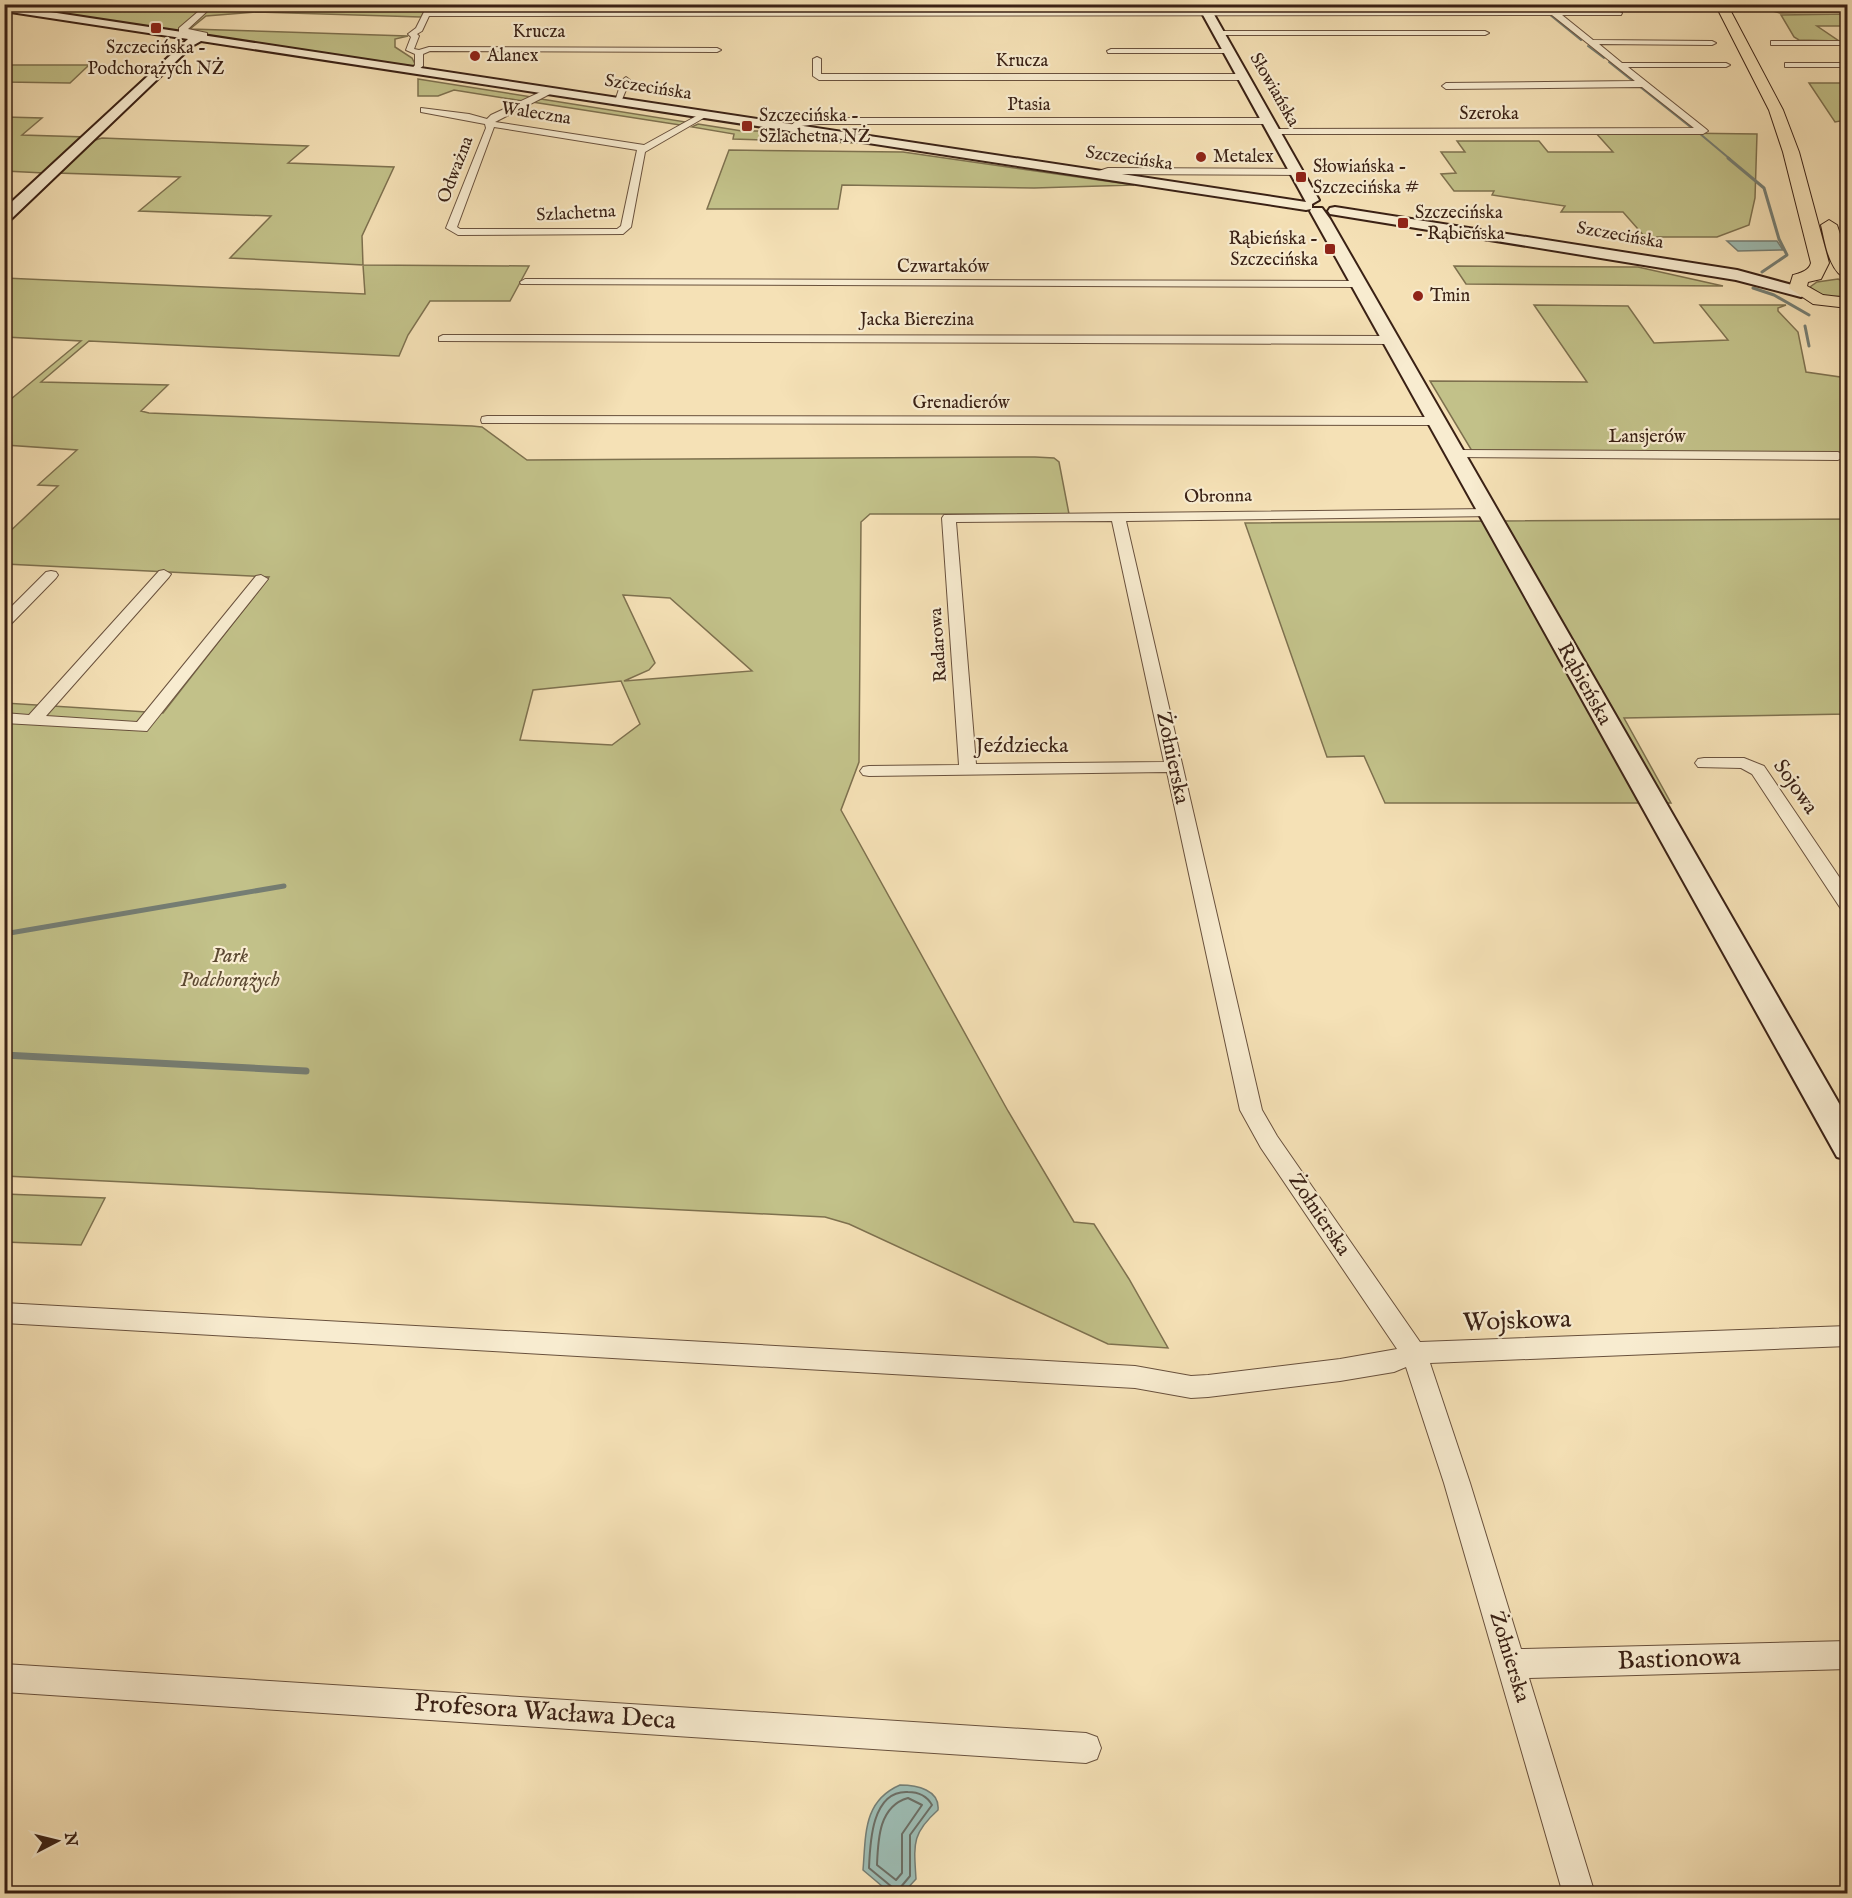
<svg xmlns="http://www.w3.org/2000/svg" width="1852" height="1898" font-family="'IM FELL English',serif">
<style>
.green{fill:#c2c189;stroke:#7e714f;stroke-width:1.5;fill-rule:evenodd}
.water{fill:#9dbcb3;stroke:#757e74;stroke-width:1.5}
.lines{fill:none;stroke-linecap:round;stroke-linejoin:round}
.shore{stroke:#6c6e64;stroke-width:2}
.stream-far3{stroke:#757e74;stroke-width:2}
.stream-far2{stroke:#757e74;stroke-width:3}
.stream-far1{stroke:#757e74;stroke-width:5}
.stream{stroke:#757e74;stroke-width:7}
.street-casing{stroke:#69513d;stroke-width:2}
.secondary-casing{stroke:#3a2115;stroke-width:4}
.primary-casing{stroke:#3a2115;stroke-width:2}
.street{fill:#f8ecd0;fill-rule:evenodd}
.secondary{fill:#f8ecd0;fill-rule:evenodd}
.primary{fill:#f5e1b6;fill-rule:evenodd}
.poi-dot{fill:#8f2418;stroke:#f8ecd0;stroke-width:2}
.labels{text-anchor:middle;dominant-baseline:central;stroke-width:4.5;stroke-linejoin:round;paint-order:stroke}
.far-street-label{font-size:18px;fill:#3a2115;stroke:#f8ecd0}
.far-poi-label{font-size:18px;fill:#3a2115;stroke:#f8ecd0;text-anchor:start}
.street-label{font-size:21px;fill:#3a2115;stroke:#f8ecd0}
.park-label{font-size:21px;font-style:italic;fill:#5c4932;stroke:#f8ecd0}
.near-street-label{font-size:26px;fill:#3a2115;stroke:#f8ecd0}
</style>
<rect width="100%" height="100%" fill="#f5e1b6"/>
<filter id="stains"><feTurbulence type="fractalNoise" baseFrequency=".00333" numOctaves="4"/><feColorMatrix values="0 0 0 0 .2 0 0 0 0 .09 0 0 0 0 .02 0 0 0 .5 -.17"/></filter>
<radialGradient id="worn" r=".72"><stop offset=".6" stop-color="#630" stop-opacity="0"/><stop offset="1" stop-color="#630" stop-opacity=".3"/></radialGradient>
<path class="green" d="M 5,4 L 47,6 L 429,5 L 421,17 L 257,12 L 206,16 L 190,29 L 408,36 L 395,39 L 395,47 L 412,58 L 415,64 L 410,68 L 5,6 Z
M 1614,5 L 1686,5 L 1687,9 L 1679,11 L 1621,10 Z
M 1770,5 L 1847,5 L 1847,12 L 1780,13 L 1773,11 Z
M 1847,14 L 1847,26 L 1817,26 L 1839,41 L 1799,40 L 1794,37 L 1781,15 Z
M 5,65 L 89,65 L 70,83 L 5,82 Z
M 418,79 L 532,97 L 523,101 L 454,90 L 438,96 L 418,96 Z
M 1809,83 L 1847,83 L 1847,130 L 1845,130 L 1840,121 L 1835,122 Z
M 541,99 L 686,122 L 680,125 L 532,102 Z
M 5,117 L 42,118 L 22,135 L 87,137 L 44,173 L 5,171 Z
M 698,124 L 742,131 L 775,131 L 855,143 L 733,139 L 734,134 L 692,127 Z
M 1595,132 L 1757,134 L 1755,198 L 1749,225 L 1717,237 L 1645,237 L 1623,212 L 1561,212 L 1565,206 L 1492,195 L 1494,191 L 1454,191 L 1441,174 L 1456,173 L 1441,152 L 1465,152 L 1457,141 L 1539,141 L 1548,152 L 1613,152 Z
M 102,138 L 308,146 L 288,163 L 394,167 L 362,236 L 363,265 L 529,266 L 510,301 L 430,301 L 408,335 L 399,356 L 89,341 L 41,382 L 168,385 L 141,411 L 149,413 L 472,426 L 482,427 L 527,460 L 1035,457 L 1054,458 L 1059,462 L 1069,514 L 870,514 L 861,522 L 859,762 L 841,810 L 1008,1111 L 1074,1222 L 1094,1224 L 1129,1279 L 1168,1348 L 1108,1344 L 849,1224 L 825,1217 L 5,1176 L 5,703 L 163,713 L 269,577 L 5,564 L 5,536 L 58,486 L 38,485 L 77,450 L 5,445 L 5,404 L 81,341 L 5,337 L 5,278 L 365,294 L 363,265 L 230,258 L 271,216 L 139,211 L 180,177 L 57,173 L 92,141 ZM 623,595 L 670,598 L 752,671 L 624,681 L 649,670 L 655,663 ZM 621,681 L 640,724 L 612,745 L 520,740 L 533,690 Z
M 729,150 L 903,152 L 1134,185 L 1034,188 L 842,185 L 838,209 L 707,209 Z
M 1454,266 L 1638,267 L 1723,286 L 1466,284 Z
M 1838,279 L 1847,283 L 1847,296 L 1825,297 L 1810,287 L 1817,282 Z
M 1534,305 L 1628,306 L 1654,343 L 1728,340 L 1700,305 L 1786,305 L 1778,308 L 1778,311 L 1798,332 L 1806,372 L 1847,378 L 1847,458 L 1839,452 L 1639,453 L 1472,451 L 1430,381 L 1587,382 Z
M 1847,519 L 1847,714 L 1624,718 L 1671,803 L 1659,803 L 1499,521 Z
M 1486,521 L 1642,803 L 1385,803 L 1364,756 L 1327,757 L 1245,523 Z
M 5,1194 L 105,1198 L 81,1245 L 5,1242 Z"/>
<path class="water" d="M 1727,241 L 1777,241 L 1783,250 L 1738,251 Z
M 900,1785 C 917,1785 940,1790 938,1810 C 911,1834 914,1845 916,1879 L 905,1891 L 889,1892 L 863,1870 C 866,1834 863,1801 900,1785 Z"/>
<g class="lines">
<path class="shore" d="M 908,1798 L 922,1805 L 902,1834 L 902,1873 L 896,1880 L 877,1865 C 878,1839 879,1806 908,1798 Z
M 894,1894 L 892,1887 L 869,1868 C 870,1842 872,1790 908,1792 C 919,1792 927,1796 932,1805 L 910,1835 L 910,1876 L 900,1888 L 899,1894"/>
<path class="stream-far3" d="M 1527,4 L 1544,11
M 1549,14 L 1581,40
M 1588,46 L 1604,58
M 1609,62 L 1634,82
M 1639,86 L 1693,129
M 1699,133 L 1730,159"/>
<path class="stream-far2" d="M 1728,158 L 1764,188 L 1779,239 L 1787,255 L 1762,272
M 1753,288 L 1774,295 L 1809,315
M 1805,326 L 1809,346"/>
<path class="stream-far1" d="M 4,934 L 284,886"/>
<path class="stream" d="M 4,1055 L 306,1071"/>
<g class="street-casing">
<path id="street" d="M 207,4 L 215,4 L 188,29 L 207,33 L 207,37 L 199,40 L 195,38 L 197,36 L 179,32 L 179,28 Z
M 428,4 L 435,4 L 432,12 L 1549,11 L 1552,9 L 1618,11 L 1622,13 L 1621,15 L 1562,15 L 1593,40 L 1712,41 L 1716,43 L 1712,45 L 1599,44 L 1622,63 L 1726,63 L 1730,65 L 1726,67 L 1628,67 L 1706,129 L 1708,131 L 1703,134 L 1275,134 L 1272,133 L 1272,129 L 1694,128 L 1642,87 L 1446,89 L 1442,86 L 1446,83 L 1635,81 L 1552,15 L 429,16 L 422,31 L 417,34 L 419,36 L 414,49 L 419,50 L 429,47 L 717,48 L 721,50 L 717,52 L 430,51 L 423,54 L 423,66 L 414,73 L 410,71 L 415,65 L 415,54 L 406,50 L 411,37 L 408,34 L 416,28 Z
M 1219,31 L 1485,31 L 1489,33 L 1485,35 L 1216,35 L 1215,33 Z
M 1771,41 L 1848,41 L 1848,45 L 1771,45 Z
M 1111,49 L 1229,49 L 1233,51 L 1229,53 L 1108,53 L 1107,51 Z
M 817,57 L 821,59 L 821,74 L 1244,74 L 1248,77 L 1244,80 L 819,80 L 813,76 L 813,59 Z
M 1785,63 L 1848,63 L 1848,67 L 1785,67 Z
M 626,77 L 630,80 L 621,102 L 614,104 L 622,80 Z
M 547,89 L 550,90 L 550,94 L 495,122 L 644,145 L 700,114 L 707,116 L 645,152 L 631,227 L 623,234 L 458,235 L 446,228 L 486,128 L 485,124 L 421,112 L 421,108 L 469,114 L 487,119 L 491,115 ZM 494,127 L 637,150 L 621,226 L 617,229 L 460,229 L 457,227 Z
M 819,118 L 1269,118 L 1273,121 L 1269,124 L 819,124 L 801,126 L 791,132 L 786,129 L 795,122 Z
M 1108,168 L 1298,169 L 1303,172 L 1298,175 L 1108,174 L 1094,177 L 1089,174 Z
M 525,279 L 1360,281 L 1365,284 L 1360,287 L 521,284 L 520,282 Z
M 443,335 L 1391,336 L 1397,340 L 1391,344 L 439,341 L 439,337 Z
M 487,416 L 1436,417 L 1442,421 L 1436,425 L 482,423 L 481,420 L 482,417 Z
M 1455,450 L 1838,452 L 1845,456 L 1838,460 L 1450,457 L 1448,454 Z
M 1489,509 L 1494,510 L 1496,513 L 1494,516 L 1126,521 L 1262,1110 L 1277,1136 L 1420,1342 L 1848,1326 L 1848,1346 L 1430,1363 L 1470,1483 L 1521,1649 L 1848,1641 L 1848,1669 L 1529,1678 L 1595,1894 L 1563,1894 L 1444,1483 L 1406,1367 L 1394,1372 L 1340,1381 L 1208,1397 L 1191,1398 L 1135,1388 L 4,1323 L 4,1303 L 1135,1366 L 1191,1376 L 1208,1375 L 1340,1359 L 1397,1349 L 1261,1148 L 1240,1110 L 1167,772 L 869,776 L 863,775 L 860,771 L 863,767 L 869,766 L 959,765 L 942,518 L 944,515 ZM 1112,521 L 1164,762 L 976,764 L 956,522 Z
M 164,570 L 171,574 L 169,577 L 46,716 L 137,722 L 256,576 L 261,575 L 268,579 L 147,731 L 4,723 L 4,713 L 29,715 L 159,571 Z
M 51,571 L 56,572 L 58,575 L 56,578 L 9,626 L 4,627 L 4,614 L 46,572 Z
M 1704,758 L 1744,758 L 1764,766 L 1848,890 L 1848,911 L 1841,909 L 1752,774 L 1741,768 L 1698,767 L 1695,763 L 1698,759 Z
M 4,1664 L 1086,1733 L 1097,1737 L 1101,1748 L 1097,1759 L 1086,1763 L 4,1692 Z"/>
</g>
<g class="secondary-casing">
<path id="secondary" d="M 1197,4 L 1208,4 L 1319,200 L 1312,204 L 1312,208 L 1322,208 L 1330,219 L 1848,1119 L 1848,1160 L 1837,1157 L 1310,211 L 1311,209 L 1306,210 L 201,41 L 192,46 L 9,221 L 4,222 L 4,209 L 188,39 L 4,11 L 4,5 L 1306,202 Z
M 1335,207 L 1737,270 L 1807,289 L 1809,292 L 1801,297 L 1736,280 L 1330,214 L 1328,211 L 1330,208 Z"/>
</g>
<g class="primary-casing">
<path id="primary" d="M 1715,4 L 1727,4 L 1783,110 L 1799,152 L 1829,263 L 1821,279 L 1808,282 L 1807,286 L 1823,295 L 1848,298 L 1848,308 L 1813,304 L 1789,288 L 1793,275 C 1800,273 1809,271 1811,263 L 1783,152 L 1769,110 Z
M 1829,220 L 1837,225 L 1848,258 L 1848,279 C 1829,274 1825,241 1821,225 Z"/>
</g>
<use href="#street" class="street"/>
<use href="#secondary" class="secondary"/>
<use href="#primary" class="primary"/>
</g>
<g class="poi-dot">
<rect x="150" y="22" width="12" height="12" rx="3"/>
<circle cx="475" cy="56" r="6"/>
<rect x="741" y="120" width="12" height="12" rx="3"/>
<circle cx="1201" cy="157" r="6"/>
<rect x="1295" y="171" width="12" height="12" rx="3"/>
<rect x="1397" y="217" width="12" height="12" rx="3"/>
<rect x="1324" y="243" width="12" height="12" rx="3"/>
<circle cx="1418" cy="296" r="6"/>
</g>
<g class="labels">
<g class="far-street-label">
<text x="539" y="32">Krucza</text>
<text x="1022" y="61">Krucza</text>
<text transform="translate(648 88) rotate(9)">Szczecińska</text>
<text transform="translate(1274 90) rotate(60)">Słowiańska</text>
<text x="1029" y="105">Ptasia</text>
<text transform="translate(536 114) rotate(9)">Waleczna</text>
<text x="1489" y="114">Szeroka</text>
<text transform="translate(1129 159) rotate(8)">Szczecińska</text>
<text transform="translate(456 170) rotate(-69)">Odważna</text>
<text transform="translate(576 214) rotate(-3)">Szlachetna</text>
<text transform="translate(1620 236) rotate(10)">Szczecińska</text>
<text x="943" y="267">Czwartaków</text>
<text x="917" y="320">Jacka Bierezina</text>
<text x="961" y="403">Grenadierów</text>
<text x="1647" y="437">Lansjerów</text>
<text transform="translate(1218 497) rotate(-1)">Obronna</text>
<text transform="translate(939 645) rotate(-94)">Radarowa</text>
</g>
<g class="far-poi-label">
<text x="156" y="48" text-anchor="middle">Szczecińska -<tspan x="156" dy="21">Podchorążych NŻ</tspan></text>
<text x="487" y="56">Alanex</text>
<text x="759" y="116">Szczecińska -<tspan x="759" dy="21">Szlachetna NŻ</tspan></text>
<text x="1213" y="157">Metalex</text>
<text x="1313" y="167">Słowiańska -<tspan x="1313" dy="21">Szczecińska #</tspan></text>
<text x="1415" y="213">Szczecińska<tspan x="1415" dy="21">- Rąbieńska</tspan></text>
<text x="1318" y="239" text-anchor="end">Rąbieńska -<tspan x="1318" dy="21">Szczecińska</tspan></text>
<text x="1430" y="296">Tmin</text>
</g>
<g class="street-label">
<text transform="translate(1584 684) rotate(61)">Rąbieńska</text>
<text x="1022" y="746">Jeździecka</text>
<text transform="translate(1172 758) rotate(78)">Żołnierska</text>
<text transform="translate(1795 787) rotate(55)">Sojowa</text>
<text transform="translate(1319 1215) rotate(56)">Żołnierska</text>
<text transform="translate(1509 1657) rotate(73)">Żołnierska</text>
</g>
<g class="park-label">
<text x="230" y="956">Park<tspan x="230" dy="24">Podchorążych</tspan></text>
</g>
<g class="near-street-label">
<text transform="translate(1517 1321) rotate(-2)">Wojskowa</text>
<text transform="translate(1679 1659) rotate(-2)">Bastionowa</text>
<text transform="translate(545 1712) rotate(4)">Profesora Wacława Deca</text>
</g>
</g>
<rect width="1852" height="1898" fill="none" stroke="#f5e1b6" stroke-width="24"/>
<rect x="6" y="6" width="1840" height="1886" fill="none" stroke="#3a2115" stroke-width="3"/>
<rect x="12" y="12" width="1828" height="1874" fill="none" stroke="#3a2115" stroke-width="1.5"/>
<g transform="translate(57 1841) rotate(83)" stroke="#f8ecd0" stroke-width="4.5" paint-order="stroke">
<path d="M0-4.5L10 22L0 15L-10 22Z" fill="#3a2115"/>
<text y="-9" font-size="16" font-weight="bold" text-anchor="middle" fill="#3a2115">N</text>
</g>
<rect width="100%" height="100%" filter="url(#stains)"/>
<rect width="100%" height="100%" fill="url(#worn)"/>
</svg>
